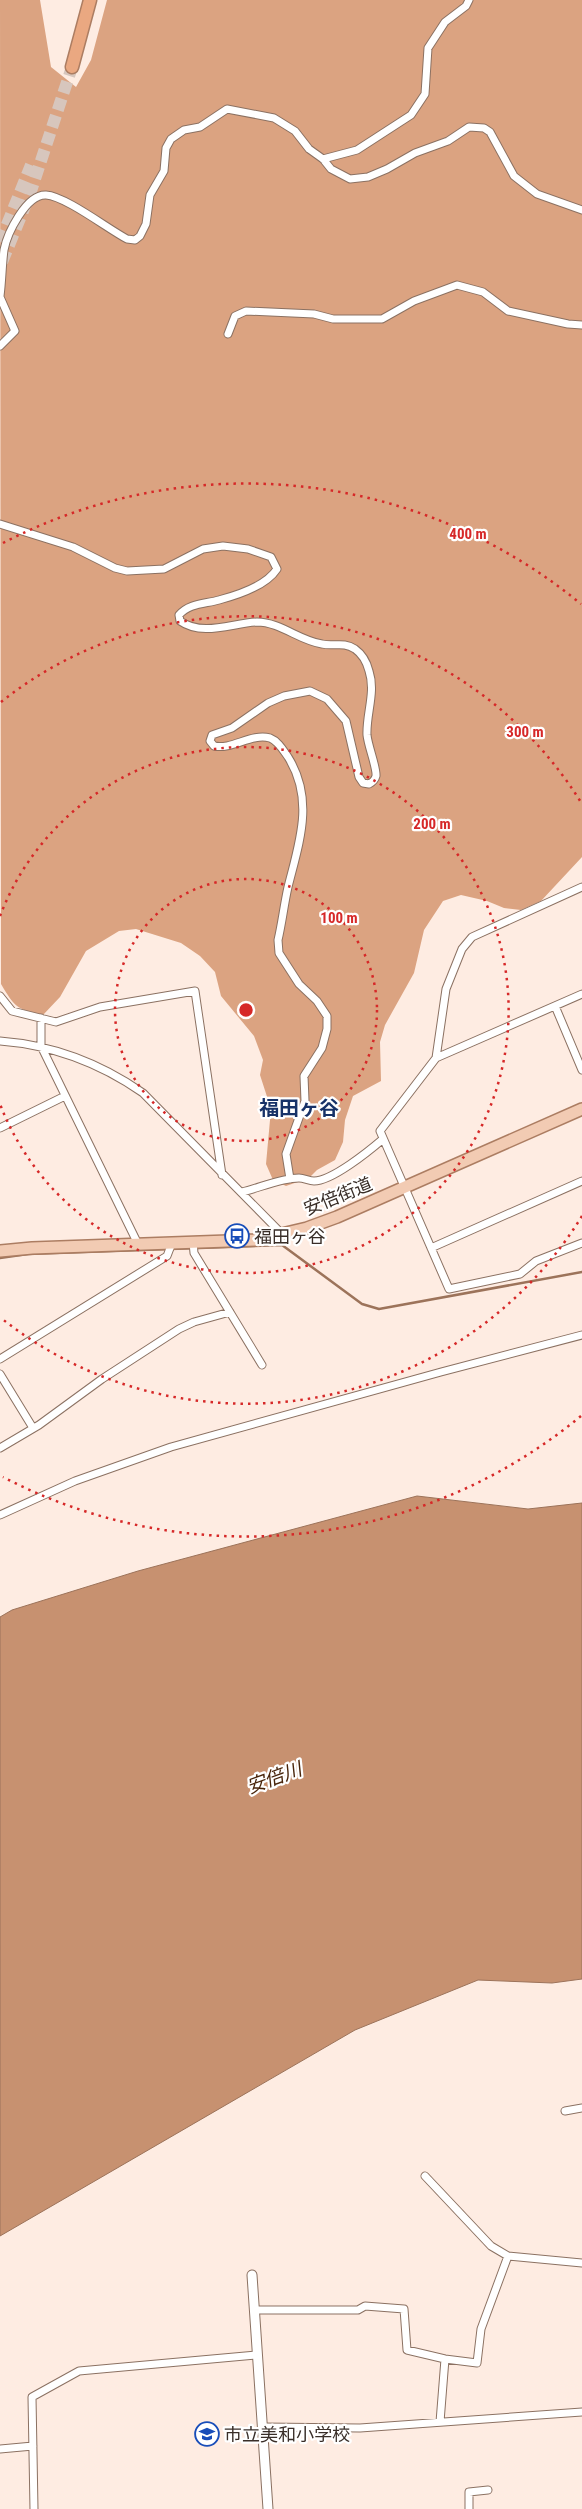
<svg xmlns="http://www.w3.org/2000/svg" width="582" height="2509" font-family="'Roboto Condensed','Noto Sans JP',sans-serif">
<style>
.forest{fill:#dba381}
.water{fill:#c79170;stroke:#9c735a}
.lines{fill:none;stroke-linecap:round;stroke-linejoin:round}
.stream{stroke:#9c735a;stroke-width:2.5}
.motorway-tunnel{stroke:#d7c6bd;stroke-width:12;stroke-dasharray:12 6;stroke-linecap:butt}
.minor-casing{stroke:#8b7162;stroke-width:9}
.tertiary-casing{stroke:#8b7162;stroke-width:11}
.primary-casing{stroke:#ac7d62;stroke-width:14}
.motorway-casing{stroke:#ac7d62;stroke-width:15}
.minor{stroke:#fff;stroke-width:7}
.tertiary{stroke:#fff;stroke-width:9}
.primary{stroke:#f2cbb3;stroke-width:11}
.motorway{stroke:#eaa881;stroke-width:12}
.ring{fill:none;stroke:#d62828;stroke-width:2.5;stroke-dasharray:2.5 5}
.labels{text-anchor:middle;dominant-baseline:central;stroke-width:4.5;stroke-linejoin:round;paint-order:stroke}
.street-label{font-size:18px;fill:#392e28;stroke:#fff}
.poi-label{font-size:18px;fill:#392e28;stroke:#fff;text-anchor:start}
.water-label{font-size:19px;font-style:italic;fill:#48240a;stroke:#fff}
.quarter-label{font-size:20px;font-weight:bold;fill:#173268;stroke:#fff}
.centre{fill:#d62828;stroke:#fff;stroke-width:2.5}
.ring-label{font-size:15px;text-anchor:middle;font-weight:bold;fill:#d62828;stroke:#fff;stroke-width:4.5;stroke-linejoin:round;paint-order:stroke}
</style>
<rect width="100%" height="100%" fill="#feece2"/>
<path class="forest" d="M 0,0 L 40,0 L 51,67 L 76,87 L 91,60 L 107,0 L 582,0 L 582,857 L 541,901 L 521,910 L 504,908 L 487,901 L 461,895 L 443,901 L 424,930 L 414,973 L 385,1025 L 380,1042 L 381,1081 L 353,1096 L 345,1120 L 343,1142 L 335,1160 L 317,1170 L 309,1178 L 286,1186 L 273,1180 L 266,1164 L 271,1109 L 260,1075 L 263,1060 L 254,1036 L 221,996 L 215,972 L 200,956 L 181,943 L 136,929 L 119,931 L 86,951 L 60,997 L 43,1015 C 17,1010 14,1006 1,984 Z"/>
<path class="water" d="M 417,1496 L 528,1509 L 582,1503 L 582,1979 L 552,1983 L 478,1980 L 355,2030 L 0,2236 L 0,1617 L 12,1610 L 138,1571 Z"/>
<g class="lines">
<path class="stream" d="M 0,1258 L 28,1254 L 282,1245 L 362,1304 L 379,1309 L 582,1272"/>
<path class="motorway-tunnel" d="M 0,242 L 31,165
M 2,262 L 30,194 L 72,67"/>
<g class="minor-casing">
<path id="minor" d="M 323,159 L 357,150 L 411,115 L 425,94 L 428,48 L 445,22 L 466,6 L 469,0
M 0,296 C 2,281 2,265 4,250 C 7,234 26,194 46,195 C 65,196 108,229 127,239 L 135,240 L 140,236 L 146,224 L 150,195 L 164,171 L 166,148 L 171,139 L 184,130 L 200,127 L 227,109 L 274,118 L 295,131 L 309,149 L 323,159 L 331,169 L 350,179 L 368,177 L 387,169 L 415,153 L 448,141 L 469,127 L 484,128 L 490,132 L 514,176 L 537,194 L 582,210
M 0,297 L 15,331 L 0,346
M 228,334 L 235,316 L 246,311 L 314,314 L 333,319 L 382,319 L 414,301 L 457,285 L 483,292 L 508,311 L 568,324 L 582,325
M 0,524 L 73,547 L 115,568 L 127,571 L 164,569 L 203,549 L 223,546 L 248,549 L 271,557 L 277,569 C 266,586 238,595 219,600 C 205,604 189,603 179,615 L 180,621 C 203,637 232,623 257,622 C 280,622 300,641 322,644 C 334,647 343,641 355,649 C 362,654 367,663 369,671 C 376,692 366,714 367,735 C 368,746 377,768 376,776 C 375,780 373,782 369,784 L 363,783 L 359,777 L 346,721 L 327,699 L 310,691 L 284,696 L 268,703 L 232,728 L 212,735 L 210,741 L 214,746 C 232,750 251,733 270,738 C 278,741 283,750 288,757 C 315,800 299,843 288,887 C 284,905 282,923 278,940 L 279,953 L 299,984 L 317,1001 L 327,1016 L 327,1029 L 322,1048 L 304,1076 L 305,1101 L 286,1154 L 290,1179
M 582,887 L 472,937 L 462,949 L 446,989 L 436,1058 L 380,1131 L 449,1289 L 520,1274 L 536,1261 L 582,1243
M 0,996 L 12,1011 L 56,1022 L 100,1007 L 195,991 L 222,1175
M 555,1006 L 582,1070
M 41,1018 L 41,1046 L 138,1244
M 0,1041 C 52,1045 100,1063 143,1093 L 282,1234
M 436,1058 L 582,994
M 0,1128 L 65,1096
M 242,1192 C 259,1188 281,1178 299,1178 C 304,1178 309,1181 314,1181 C 332,1181 369,1151 383,1139
M 193,1242 L 194,1253 L 262,1365
M 431,1248 L 582,1181
M 0,1359 L 167,1256 L 172,1243
M 0,1374 L 33,1428
M 0,1448 L 39,1425 L 102,1379 L 179,1329 L 194,1322 L 230,1312
M 0,1515 L 75,1481 L 171,1447 L 441,1372 L 582,1335
M 565,2111 L 582,2108
M 425,2176 L 491,2246 L 508,2256 L 582,2263
M 254,2310 L 358,2310 L 365,2306 L 404,2309 L 407,2350 L 445,2359 L 477,2363 L 481,2329 L 508,2256
M 440,2422 L 445,2359
M 263,2427 L 360,2428 L 582,2412
M 0,2449 L 33,2446
M 34,2509 L 32,2397 L 79,2371 L 257,2355
M 469,2509 L 469,2492 L 488,2490"/>
</g>
<g class="tertiary-casing">
<path id="tertiary" d="M 252,2275 L 268,2509"/>
</g>
<g class="primary-casing">
<path id="primary" d="M 0,1251 L 32,1248 L 256,1240 L 307,1228 L 337,1217 L 582,1109"/>
</g>
<g class="motorway-casing">
<path id="motorway" d="M 72,67 L 90,0"/>
</g>
<use href="#minor" class="minor"/>
<use href="#tertiary" class="tertiary"/>
<use href="#primary" class="primary"/>
<use href="#motorway" class="motorway"/>
</g>
<g class="ring">
<circle cx="246" cy="1010" r="131"/>
<path d="M0 916A263 263 0 1 1 0 1104"/>
<path d="M582 1216A394 394 0 0 1 1 1318M1 702A394 394 0 0 1 582 804"/>
<path d="M581 1416A526 526 0 0 1 3 1477M3 543A526 526 0 0 1 581 604"/>
</g>
<defs>
<g id="bus-ring" transform="scale(1.25)"><circle r="9.5" fill="#fff" stroke="#184db9" stroke-width="1.5"/><path d="M-5-6H5V4H4V6H2V4H-2V6H-4V4H-5ZM-3.5-4V0h7V-4ZM-3.5 1.2v1.5H-2V1.2ZM2 1.2v1.5H3.5V1.2Z" fill="#184db9"/></g>
<g id="school-ring" transform="scale(1.25)"><circle r="9.5" fill="#fff" stroke="#184db9" stroke-width="1.5"/><path d="M0-5L7-2L0 1L-7-2ZM-4 1L0 2.5L4 1V4Q0 6-4 4Z" fill="#184db9"/></g>
</defs>
<g fill-rule="evenodd">
<use href="#bus-ring" x="237" y="1236"/>
<use href="#school-ring" x="207" y="2434"/>
</g>
<g class="labels">
<g class="street-label">
<text transform="translate(338 1196) rotate(-22)">安倍街道</text>
</g>
<g class="poi-label">
<text x="254" y="1236">福田ヶ谷</text>
<text x="224" y="2434">市立美和小学校</text>
</g>
<g class="water-label">
<text transform="translate(274 1778) rotate(-20)">安倍川</text>
</g>
<g class="quarter-label">
<text x="299" y="1108">福田ヶ谷</text>
</g>
</g>
<circle cx="246" cy="1010" r="8" class="centre"/>
<g class="ring-label">
<text x="468" y="539">400 m</text>
<text x="525" y="737">300 m</text>
<text x="432" y="829">200 m</text>
<text x="339" y="923">100 m</text>
</g>
</svg>
